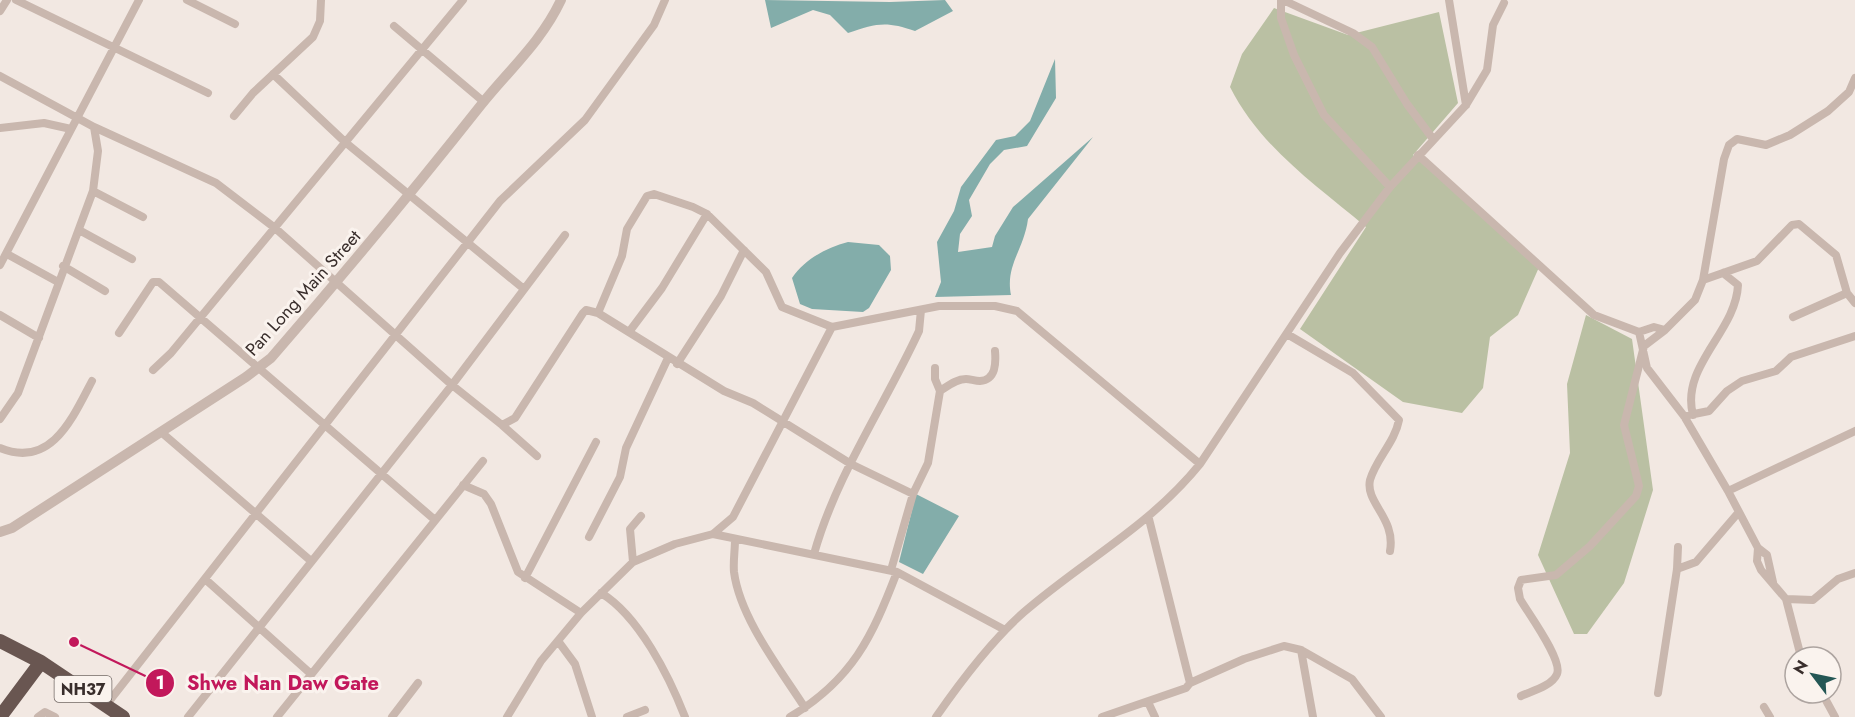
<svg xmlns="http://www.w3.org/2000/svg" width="1855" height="717" font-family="Jost,sans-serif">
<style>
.green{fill:#bac0a3}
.water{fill:#83adaa}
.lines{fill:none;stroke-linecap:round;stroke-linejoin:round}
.minor{stroke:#c9b7ae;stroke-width:8}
.tertiary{stroke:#c9b7ae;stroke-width:10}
.trunk{stroke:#695651;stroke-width:14}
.labels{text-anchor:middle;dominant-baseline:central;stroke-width:6;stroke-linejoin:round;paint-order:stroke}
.shield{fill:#faf3ee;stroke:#736966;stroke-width:1.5}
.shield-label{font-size:16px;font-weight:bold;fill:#392e2c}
.street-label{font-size:18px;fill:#392e2c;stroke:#faf3ee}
.leader{fill:none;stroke:#c2185b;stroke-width:2}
.callout-dot{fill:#c2185b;stroke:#faf3ee;stroke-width:2}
.mark-label{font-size:18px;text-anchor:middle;font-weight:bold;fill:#fff}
.callout-label{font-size:20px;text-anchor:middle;font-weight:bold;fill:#c2185b;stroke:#faf3ee;stroke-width:6;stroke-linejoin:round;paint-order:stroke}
</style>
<rect width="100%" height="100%" fill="#f2e8e2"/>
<path class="green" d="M 1274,8 L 1348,35 L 1439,12 L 1458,103 L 1413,155 L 1540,265 L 1518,315 L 1490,337 L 1483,388 L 1462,413 L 1403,402 L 1300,329 L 1366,227 C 1315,184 1261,148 1230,87 L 1242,54 Z
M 1586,315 L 1632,339 L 1653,490 L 1624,583 L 1587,634 L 1574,634 L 1538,555 L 1570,453 L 1567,384 Z"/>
<path class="water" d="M 765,0 L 890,2 L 945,0 L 953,11 L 915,31 C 887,21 876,23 848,33 L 830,15 L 813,10 L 771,28 Z
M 1055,59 L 1056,98 L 1027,146 L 1004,150 L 990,164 L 969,200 L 972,216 L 960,234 L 958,252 L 992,247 L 995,236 L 1013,207 L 1093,137 L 1028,219 C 1024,250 1005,265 1011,295 L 935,297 L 941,282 L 937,242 L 954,211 L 961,187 L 996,140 L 1015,136 L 1030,121 Z
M 848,242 L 879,245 L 890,256 L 891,270 L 869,308 L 863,312 L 812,309 L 800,304 L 792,278 C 805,259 826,248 848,242 Z
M 916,494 L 959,516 L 923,574 L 899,562 Z"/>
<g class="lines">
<path class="minor" d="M 16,0 L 208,93
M 187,0 L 235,24
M 1281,0 L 1281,18 L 1294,55 L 1324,115 L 1390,187
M 1283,0 L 1353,33 L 1372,47 L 1407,104 L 1433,139
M 1449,0 L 1466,105
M 0,11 L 7,0
M 394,26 L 484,102
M 273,74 L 345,142 L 524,289
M 0,76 L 94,127 L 216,183 L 275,228 L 452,385 L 502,425 L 515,418 L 583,313 L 586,310 L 598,313 L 724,391 L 753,403 L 851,464 L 913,494
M 234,116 L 253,93 L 313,37 L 320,21 L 321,0
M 0,128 L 44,123 L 71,129
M 1418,155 L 1594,315 L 1639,332 L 1647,368 L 1684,416 L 1728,491 L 1758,548 L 1757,561 L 1761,570 L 1786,599 L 1801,657
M 93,191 L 143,217
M 79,230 L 132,259
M 7,254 L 58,282
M 0,265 L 139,0
M 63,266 L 105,291
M 1703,280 L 1757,261 L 1792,225 L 1799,224 L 1836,255 L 1847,293 L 1793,317
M 1847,293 L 1855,303
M 598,313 L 622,256 L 627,229 L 647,196 L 654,194 L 693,207 L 707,214 L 766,272 L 782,307 L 832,327 L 939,306 L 995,306 L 1017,311 L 1200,464
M 0,315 L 39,338
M 629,332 L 662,288 L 707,214
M 1639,332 L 1654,327 L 1665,330 L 1695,300 L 1703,280 L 1724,159 L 1729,145 L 1737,139 L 1766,145 L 1790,135 L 1828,111 L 1849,92 L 1855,78
M 119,333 L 153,282 L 159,282 L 435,520
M 1287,334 L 1353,373 L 1399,420 C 1395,442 1376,459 1370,480 C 1365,503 1396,518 1390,551
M 677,364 L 721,296 L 744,250
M 935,368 L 935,379 L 940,391
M 153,370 L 171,353 L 463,0
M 1693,415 C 1680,366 1736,332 1738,285 L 1723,273
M 1684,416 L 1709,411 L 1727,391 L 1742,381 L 1776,371 L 1791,357 L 1855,336
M 0,419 L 18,393 L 93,191 L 98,151 L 94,127
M 502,425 L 537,456
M 161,432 L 311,561
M 0,448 C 51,469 72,419 92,381
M 463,485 L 484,494 L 491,504 L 518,572 L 581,613
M 1728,491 L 1855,431
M 713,534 L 897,572 L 1005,630
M 589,537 L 620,477 L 626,448 L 668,358
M 735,540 C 735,550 733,562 734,572 C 740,618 780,669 805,708
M 1758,548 L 1767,555 L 1773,582
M 814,554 C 836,475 885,405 919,331 L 921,310
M 633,562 L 630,529 L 641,516
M 1677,569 L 1696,562 L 1738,513
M 891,570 L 913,494 L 928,463 L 940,391 C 948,386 956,379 966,379 C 970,379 975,381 980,381 C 996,380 996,363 995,351
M 525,578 L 596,442
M 205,579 L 311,674
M 601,593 C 639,616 669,676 685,717
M 1786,599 L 1813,600 L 1838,579 L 1855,573
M 558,641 L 575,664 L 592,717
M 1301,650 L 1313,717
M 1190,683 L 1244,659 L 1284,646 L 1301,650 L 1352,679 L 1381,717
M 1658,693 L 1677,569 L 1678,547
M 1822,693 L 1835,717
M 1521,696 C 1532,691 1552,686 1557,674 C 1563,660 1528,613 1520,599 L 1518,588 L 1521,580 L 1556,575 L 1590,546 L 1636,496 L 1639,486 L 1624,425 L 1644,346 L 1665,330
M 1148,702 L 1155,717
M 107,704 L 500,201 L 585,120 L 654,25 L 665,0
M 1764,707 L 1770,717
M 38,717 L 45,712 L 55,717
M 188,717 L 452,385 L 565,235
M 277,717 L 483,461
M 392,717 L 418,683
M 507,717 L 541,661 L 581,613 L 633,562 L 675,544 L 713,534 L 733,517 L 832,327
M 627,717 L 645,710
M 790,717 C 853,679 872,637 897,572
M 936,717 C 961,681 991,641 1024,612 C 1084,560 1149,527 1200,464 L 1340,253 L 1390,187 L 1466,105 L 1487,70 L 1493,25 L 1504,3
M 1102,717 L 1186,688 L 1190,683 L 1149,519"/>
<path class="tertiary" d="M 0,532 L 12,528 L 246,377 L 271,358 C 343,275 413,191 481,105 C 509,70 542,41 561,0"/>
<path class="trunk" d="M 0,641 L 41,662 L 123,717
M 0,717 L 41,662"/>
</g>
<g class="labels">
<rect class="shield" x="54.5" y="676" width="57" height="26" rx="4.5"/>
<g class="shield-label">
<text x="83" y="689">NH37</text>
</g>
<g class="street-label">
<text transform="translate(303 293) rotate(-48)">Pan Long Main Street</text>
</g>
</g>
<path class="leader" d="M74 642L160 683"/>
<g class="callout-dot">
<circle cx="74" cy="642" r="6"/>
<circle cx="160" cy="683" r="15"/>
</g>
<g class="mark-label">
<text x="160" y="689">1</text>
</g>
<g class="callout-label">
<text x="283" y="690">Shwe Nan Daw Gate</text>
</g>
<g transform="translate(1813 675) rotate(302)"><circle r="28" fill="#faf3ee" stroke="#ada4a0" stroke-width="1.5"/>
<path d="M0-4.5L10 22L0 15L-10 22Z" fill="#245755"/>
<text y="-9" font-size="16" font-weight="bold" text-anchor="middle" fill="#392e2c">N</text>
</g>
</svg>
